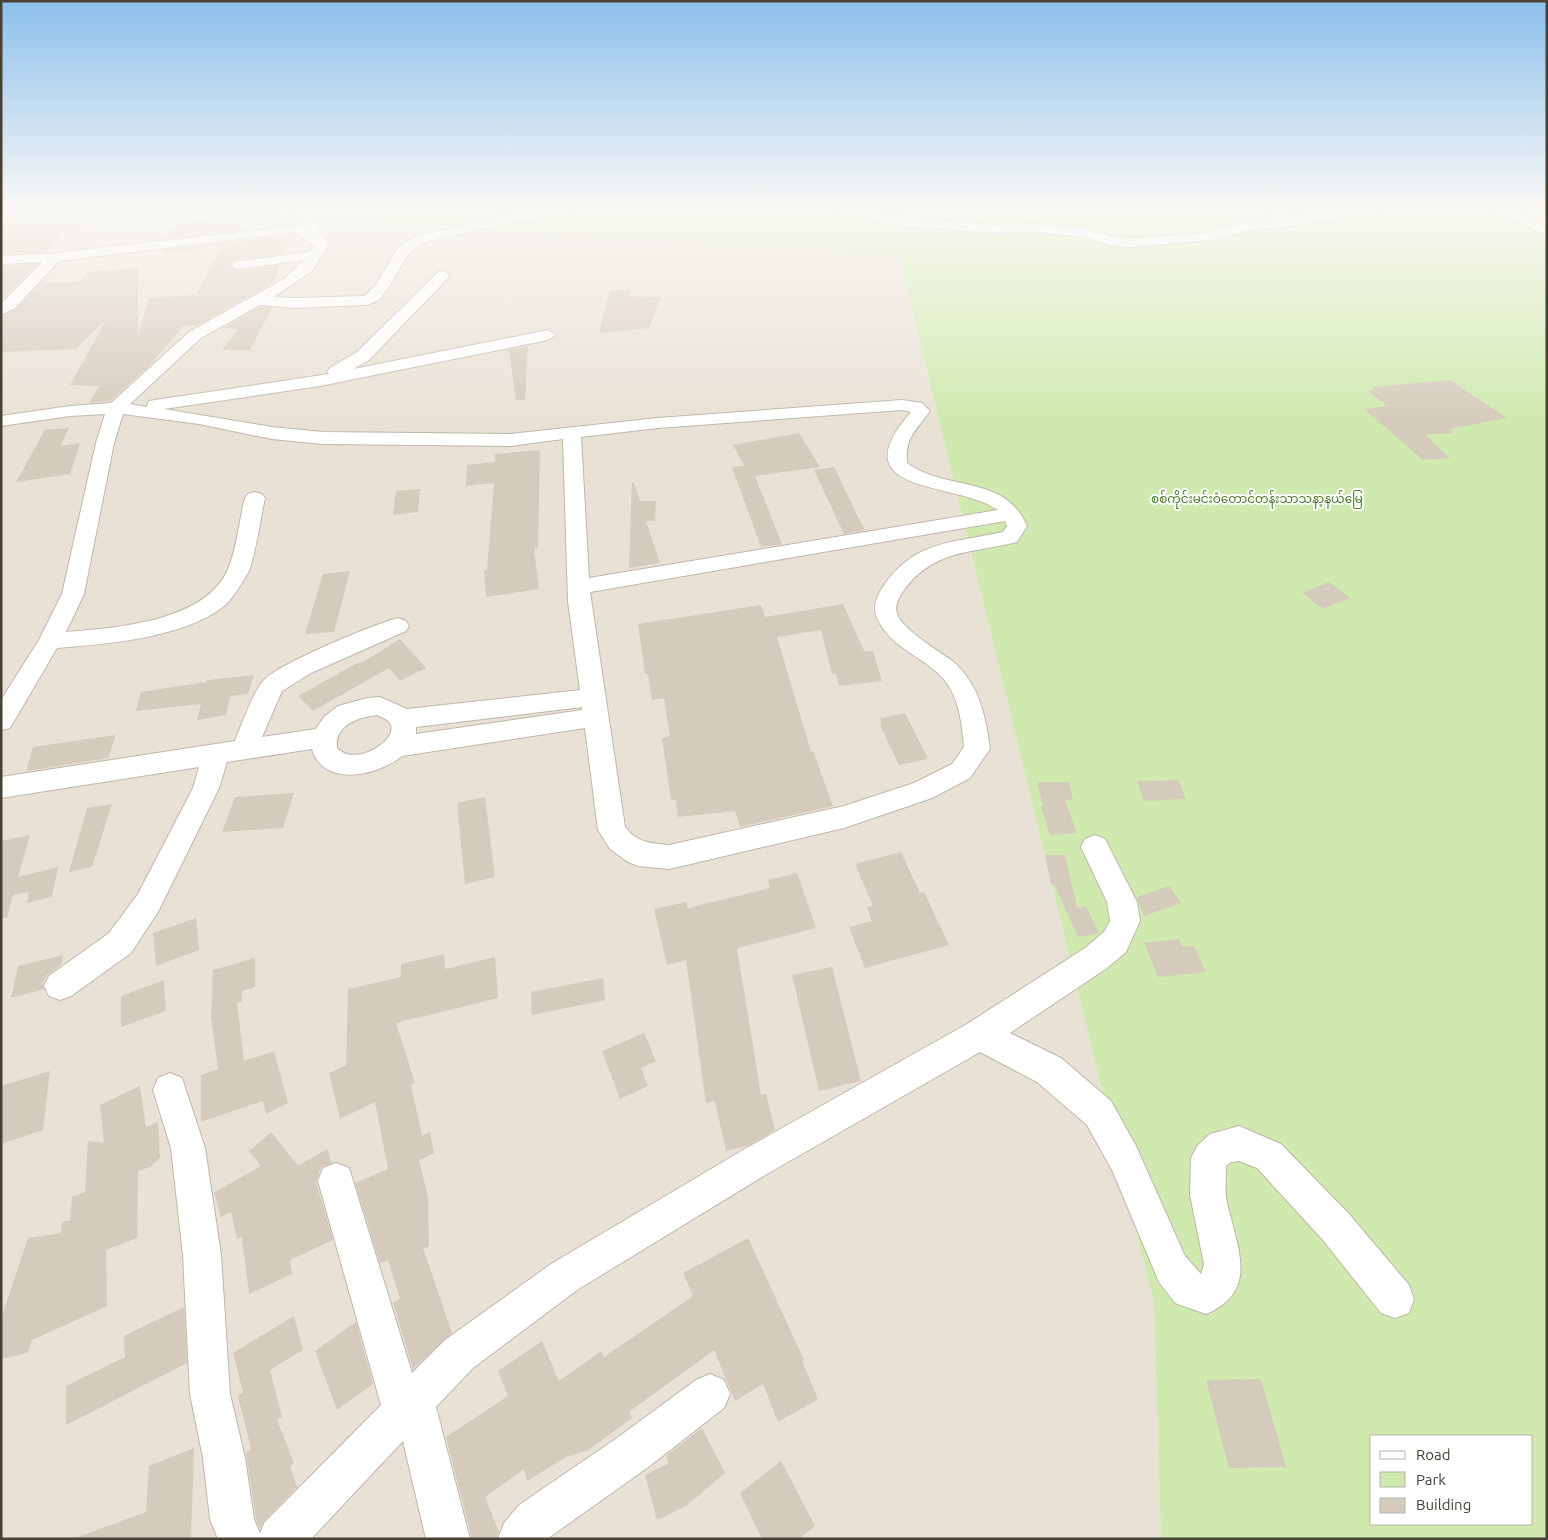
<svg xmlns="http://www.w3.org/2000/svg" width="1548" height="1540" font-family="Ubuntu,'Noto Sans Myanmar',sans-serif">
<style>
.residential{fill:#e8e1d5}
.green{fill:#cfe9ae;fill-rule:evenodd}
.building{fill:#d5cbbc}
.lines{fill:none;stroke-linecap:round;stroke-linejoin:round}
.minor-casing{stroke:#bfb7a9;stroke-width:2}
.minor{fill:#fff;fill-rule:evenodd}
.labels{text-anchor:middle;dominant-baseline:central;stroke-width:4;stroke-linejoin:round;paint-order:stroke}
.far-park-label{font-size:12px;fill:#487a27;stroke:#fff}
</style>
<rect width="100%" height="100%" fill="#f4efe7"/>
<path class="residential" d="M 1,208 L 245,208 L 243,213 L 899,256 L 1154,1304 L 1161,1539 L 1,1539 Z"/>
<path class="green" d="M 245,208 L 1547,208 L 1547,1539 L 1161,1539 L 1154,1304 L 899,256 L 243,213 ZM 1372,1436 L 1532,1436 L 1532,1524 L 1372,1524 Z"/>
<path class="building" d="M 21,208 L 135,208 L 136,220 L 66,229 L 47,252 L 1,254 L 1,224 L 7,224 Z
M 210,208 L 230,208 L 228,220 L 229,223 L 237,222 L 235,231 L 166,239 L 169,230 L 177,229 L 179,223 L 208,220 Z
M 290,235 L 283,254 L 234,260 L 230,264 L 232,269 L 239,271 L 280,265 L 274,282 L 196,326 L 184,325 L 150,365 L 110,401 L 89,403 L 99,386 L 70,385 L 107,318 L 76,349 L 1,352 L 1,317 L 16,309 L 41,283 L 80,282 L 87,273 L 96,271 L 138,268 L 138,336 L 149,298 L 196,295 L 222,246 L 162,254 L 163,250 Z
M 37,264 L 1,301 L 1,266 Z
M 610,290 L 631,290 L 630,296 L 661,297 L 649,328 L 599,333 Z
M 260,307 L 272,308 L 250,350 L 222,350 L 239,329 L 223,328 Z
M 528,346 L 525,400 L 516,400 L 509,350 Z
M 1450,380 L 1507,418 L 1449,429 L 1454,433 L 1425,435 L 1450,458 L 1423,460 L 1364,409 L 1387,406 L 1368,391 L 1375,390 L 1372,387 Z
M 69,428 L 60,446 L 80,443 L 70,474 L 16,482 L 45,430 Z
M 799,433 L 820,467 L 755,476 L 782,544 L 761,547 L 732,467 L 744,466 L 733,445 Z
M 540,450 L 538,548 L 534,549 L 539,589 L 486,597 L 484,570 L 487,570 L 494,483 L 466,486 L 467,465 L 495,462 L 495,454 Z
M 834,467 L 858,517 L 865,530 L 844,534 L 814,470 Z
M 632,483 L 634,483 L 640,501 L 656,501 L 655,521 L 646,521 L 660,563 L 629,568 Z
M 420,489 L 418,512 L 393,515 L 396,491 Z
M 350,571 L 334,632 L 305,634 L 323,574 Z
M 1329,582 L 1350,598 L 1323,609 L 1302,593 Z
M 843,604 L 864,651 L 873,651 L 882,681 L 839,686 L 836,674 L 832,674 L 821,630 L 777,637 L 811,752 L 813,751 L 833,806 L 740,827 L 735,811 L 678,817 L 676,800 L 671,800 L 662,738 L 670,736 L 664,698 L 652,700 L 648,674 L 645,674 L 638,624 L 761,605 L 765,617 Z
M 400,639 L 426,668 L 400,681 L 389,668 L 313,711 L 298,696 L 359,662 L 363,662 Z
M 254,675 L 248,694 L 230,696 L 226,715 L 197,720 L 201,704 L 136,711 L 141,692 L 206,682 L 207,680 Z
M 905,713 L 928,759 L 899,765 L 881,727 L 881,718 Z
M 116,735 L 108,758 L 26,771 L 33,747 Z
M 1178,780 L 1186,799 L 1144,801 L 1137,781 Z
M 1037,782 L 1069,782 L 1073,800 L 1065,800 L 1077,833 L 1050,835 L 1041,807 L 1043,806 Z
M 294,793 L 283,828 L 222,832 L 235,797 Z
M 485,797 L 495,877 L 465,884 L 457,803 Z
M 112,804 L 92,867 L 69,872 L 87,808 Z
M 30,835 L 18,877 L 58,867 L 52,897 L 27,903 L 29,892 L 13,895 L 7,918 L 1,918 L 1,841 Z
M 901,852 L 920,893 L 924,892 L 949,945 L 865,968 L 849,927 L 872,921 L 867,907 L 873,906 L 855,864 Z
M 1045,855 L 1065,855 L 1077,908 L 1086,906 L 1099,933 L 1078,937 L 1054,884 L 1051,884 Z
M 797,873 L 816,928 L 737,948 L 761,1095 L 766,1094 L 775,1130 L 747,1146 L 726,1151 L 715,1101 L 706,1103 L 686,960 L 667,965 L 654,909 L 686,902 L 688,908 L 770,888 L 768,880 Z
M 1169,886 L 1181,903 L 1144,916 L 1137,897 Z
M 196,918 L 199,950 L 156,966 L 153,933 Z
M 1179,939 L 1182,947 L 1194,946 L 1206,972 L 1158,977 L 1144,943 Z
M 444,954 L 445,969 L 495,957 L 498,998 L 396,1023 L 415,1083 L 411,1085 L 422,1136 L 430,1132 L 434,1153 L 419,1160 L 428,1197 L 429,1247 L 423,1248 L 452,1333 L 413,1369 L 393,1303 L 400,1299 L 388,1260 L 380,1263 L 355,1183 L 388,1169 L 375,1102 L 340,1119 L 329,1073 L 346,1065 L 348,989 L 401,977 L 401,964 Z
M 63,955 L 61,965 L 47,975 L 42,985 L 44,989 L 11,998 L 18,966 Z
M 255,958 L 255,987 L 242,991 L 242,1002 L 237,1003 L 244,1061 L 274,1051 L 288,1103 L 266,1114 L 263,1101 L 201,1122 L 201,1075 L 218,1069 L 211,1017 L 213,970 Z
M 832,967 L 861,1081 L 819,1091 L 792,975 Z
M 603,978 L 605,1000 L 532,1015 L 531,992 Z
M 164,980 L 166,1011 L 121,1027 L 121,996 Z
M 644,1033 L 656,1061 L 641,1068 L 648,1086 L 620,1099 L 602,1051 Z
M 50,1071 L 43,1130 L 1,1144 L 1,1086 Z
M 140,1086 L 146,1127 L 158,1122 L 160,1158 L 150,1167 L 138,1171 L 137,1238 L 106,1250 L 107,1306 L 32,1340 L 28,1353 L 1,1359 L 1,1319 L 28,1238 L 61,1233 L 62,1222 L 70,1220 L 72,1197 L 85,1192 L 88,1141 L 104,1143 L 100,1105 Z
M 271,1132 L 298,1166 L 327,1149 L 332,1163 L 321,1167 L 316,1182 L 333,1240 L 290,1260 L 292,1274 L 249,1294 L 242,1237 L 237,1239 L 231,1212 L 221,1217 L 214,1193 L 261,1166 L 249,1151 Z
M 748,1238 L 804,1360 L 802,1361 L 818,1399 L 778,1422 L 763,1384 L 735,1401 L 714,1350 L 629,1412 L 632,1418 L 587,1451 L 568,1456 L 527,1481 L 524,1469 L 485,1497 L 499,1532 L 496,1539 L 472,1539 L 446,1437 L 508,1396 L 498,1371 L 542,1341 L 559,1381 L 601,1351 L 604,1357 L 693,1296 L 683,1273 Z
M 184,1307 L 187,1363 L 66,1425 L 66,1386 L 125,1357 L 124,1336 Z
M 294,1316 L 303,1350 L 270,1370 L 282,1417 L 277,1420 L 294,1463 L 290,1466 L 297,1487 L 263,1522 L 260,1529 L 256,1519 L 246,1453 L 251,1449 L 238,1396 L 243,1392 L 233,1353 Z
M 356,1322 L 373,1384 L 337,1410 L 315,1351 Z
M 1261,1379 L 1286,1467 L 1229,1468 L 1206,1380 Z
M 702,1428 L 725,1473 L 686,1506 L 657,1520 L 645,1475 L 669,1463 L 666,1456 Z
M 194,1448 L 191,1539 L 79,1539 L 78,1537 L 146,1512 L 149,1466 Z
M 781,1461 L 815,1526 L 799,1539 L 762,1539 L 740,1493 Z"/>
<g class="lines">
<g class="minor-casing">
<path id="minor" d="M 294,208 L 308,208 L 309,214 L 329,244 L 312,271 L 274,297 L 295,298 L 364,296 L 376,285 L 397,249 L 416,236 L 543,208 L 569,208 L 562,212 L 436,239 L 422,244 L 407,255 L 390,286 L 379,300 L 367,305 L 295,308 L 260,305 L 201,338 L 130,404 L 147,407 L 149,401 L 155,400 L 329,374 L 327,372 L 330,368 L 357,352 L 438,272 L 443,271 L 450,275 L 448,278 L 369,360 L 353,369 L 548,330 L 556,335 L 548,340 L 320,386 L 164,409 L 272,427 L 323,432 L 510,434 L 658,418 L 902,400 L 922,403 L 930,411 C 916,431 905,436 907,463 C 947,492 1005,474 1027,526 L 1017,542 C 973,553 934,549 904,590 C 898,598 893,608 899,618 C 910,635 940,651 956,664 C 980,687 986,718 990,749 L 970,778 L 932,798 L 844,828 L 669,869 L 638,866 L 628,862 L 610,849 L 598,830 L 585,728 L 402,756 C 378,776 323,788 312,749 L 227,762 L 219,788 L 158,912 L 131,953 L 71,996 L 60,1000 L 49,996 L 44,986 L 49,976 L 109,933 L 138,894 L 193,788 L 199,767 L 1,798 L 1,777 L 235,741 C 241,726 254,689 265,679 C 283,662 372,625 398,618 L 406,621 L 409,626 L 406,631 L 311,673 L 282,691 L 262,737 L 316,729 L 324,717 L 338,706 L 367,698 L 380,697 L 407,709 L 580,690 L 568,601 L 563,439 L 510,446 L 323,444 L 272,439 L 199,424 L 123,414 L 114,443 L 84,594 L 66,632 C 115,628 206,622 228,569 C 237,548 239,521 245,498 L 248,494 L 255,492 L 262,494 L 265,498 C 261,516 255,558 248,573 C 242,583 232,600 223,607 C 182,638 107,644 57,648 L 10,728 L 1,730 L 1,700 L 39,640 L 62,594 L 96,443 L 105,414 L 70,416 L 1,426 L 1,416 L 70,406 L 111,403 L 189,332 L 284,279 L 305,260 L 239,269 L 234,268 L 232,265 L 234,262 L 310,252 L 314,246 L 295,232 L 59,261 L 15,308 L 1,315 L 1,304 L 42,262 L 1,264 L 1,256 L 55,253 L 303,225 L 295,214 ZM 902,410 L 911,412 C 838,496 955,480 998,510 L 589,578 L 581,437 L 658,428 ZM 1005,521 L 1007,526 L 1003,532 C 953,543 914,540 883,587 C 872,603 872,615 885,631 C 902,653 933,662 948,685 C 960,703 962,727 964,747 L 952,764 L 914,783 L 844,806 L 669,845 C 651,843 637,843 625,827 L 590,592 ZM 582,707 L 582,710 L 416,734 L 416,727 ZM 377,715 C 380,717 385,718 388,721 C 405,736 356,769 337,748 C 334,725 359,717 377,715 Z
M 838,208 L 860,208 L 886,216 L 991,225 L 1036,224 L 1087,229 L 1112,237 L 1130,239 L 1211,232 L 1244,223 L 1351,208 L 1381,208 L 1374,212 L 1292,226 L 1245,231 L 1212,240 L 1130,247 L 1110,245 L 1085,237 L 1036,232 L 991,233 L 882,224 L 875,220 L 840,211 Z
M 1491,208 L 1508,208 L 1547,227 L 1547,236 Z
M 1095,835 L 1105,839 L 1137,902 L 1140,921 L 1126,952 L 1107,968 L 1010,1033 L 1061,1058 L 1111,1101 L 1136,1146 L 1185,1256 L 1201,1274 L 1204,1264 L 1190,1195 L 1191,1158 L 1197,1146 L 1210,1134 L 1239,1126 L 1281,1144 L 1349,1214 L 1409,1285 L 1414,1299 L 1409,1313 L 1395,1318 L 1381,1313 L 1323,1240 L 1257,1168 L 1239,1161 L 1231,1162 L 1226,1166 C 1226,1176 1225,1187 1226,1197 C 1234,1242 1263,1290 1206,1314 L 1175,1303 L 1159,1282 L 1112,1170 L 1087,1125 L 1037,1082 L 980,1052 L 767,1174 L 577,1290 L 473,1368 L 436,1407 L 470,1539 L 426,1539 L 403,1441 L 311,1539 L 218,1539 L 210,1519 L 203,1458 L 190,1394 L 183,1255 L 171,1148 L 153,1090 L 158,1078 L 170,1073 L 182,1078 L 205,1148 L 221,1255 L 230,1394 L 245,1458 L 254,1519 L 260,1534 L 264,1523 L 381,1405 L 318,1181 L 323,1168 L 336,1163 L 349,1168 L 412,1373 L 445,1340 L 551,1264 L 743,1150 L 967,1024 L 1085,948 L 1104,932 L 1110,921 L 1107,902 L 1081,847 L 1085,839 Z
M 710,1374 L 724,1380 L 730,1394 L 724,1408 L 647,1468 L 547,1539 L 498,1539 L 504,1523 L 519,1505 L 617,1438 L 696,1380 Z"/>
</g>
<use href="#minor" class="minor"/>
</g>
<linearGradient id="sky" x2="0" y2="1"><stop stop-color="#8cc0ec"/><stop offset="0.49" stop-color="#faf8f4"/><stop offset="1" stop-color="#faf8f4" stop-opacity="0"/></linearGradient>
<rect width="1548" height="424" fill="url(#sky)"/>
<g class="labels">
<g class="far-park-label">
<text x="1257" y="498">စစ်ကိုင်းမင်းဝံတောင်တန်းသာသနာ့နယ်မြေ</text>
</g>
</g>
<rect width="1548" height="1540" fill="none" stroke="#474035" stroke-width="5"/>
<rect x="1370" y="1435" width="162" height="90" fill="#ffffff" stroke="#b5b3ae"/>
<rect x="1380" y="1451" width="25" height="8" fill="#ffffff" stroke="#b5b3ae"/>
<text x="1416" y="1460" font-size="15" fill="#474035">Road</text>
<rect x="1380" y="1472" width="25" height="15" fill="#cfe9ae" stroke="#b5b3ae"/>
<text x="1416" y="1485" font-size="15" fill="#474035">Park</text>
<rect x="1380" y="1498" width="25" height="15" fill="#d5cbbc" stroke="#b5b3ae"/>
<text x="1416" y="1510" font-size="15" fill="#474035">Building</text>
</svg>
